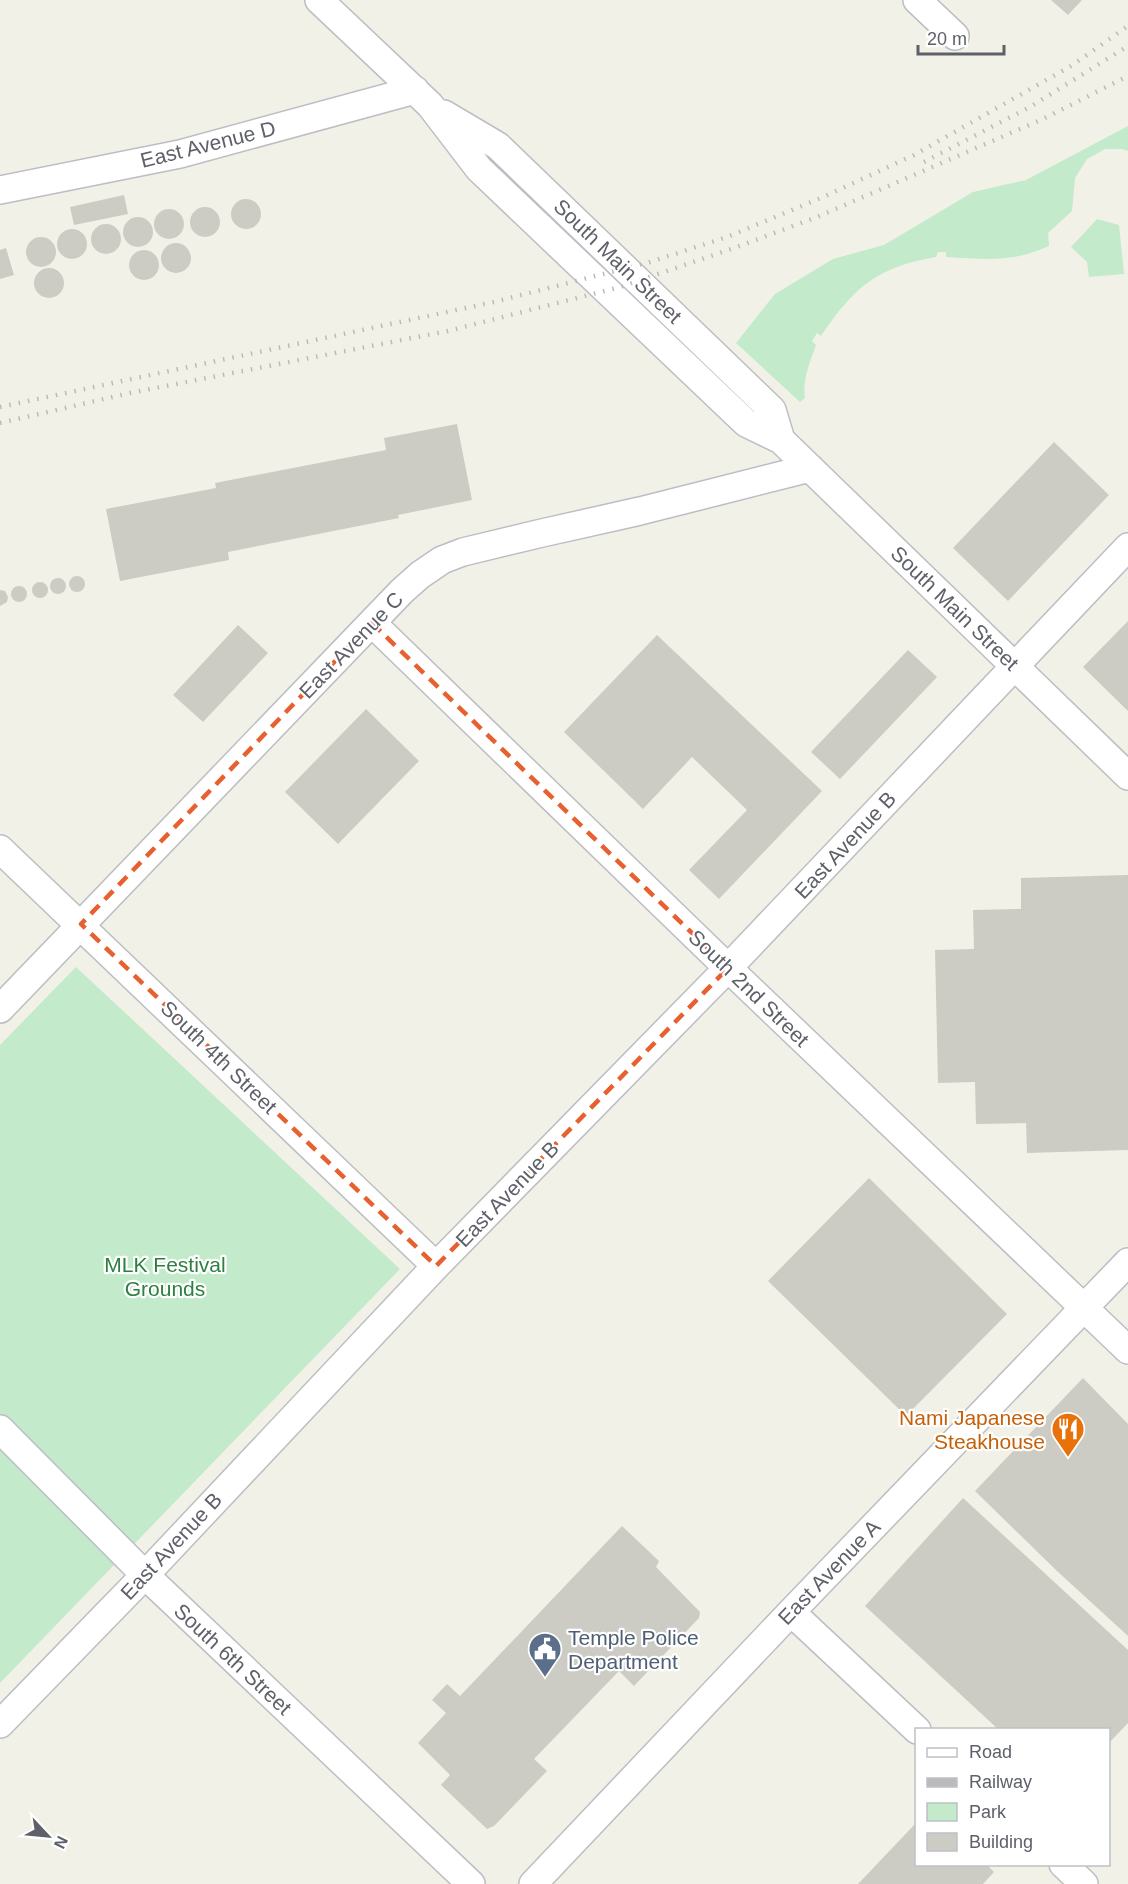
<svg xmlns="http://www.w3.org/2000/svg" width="1128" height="1884" font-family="Helvetica,sans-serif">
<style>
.green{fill:#c3eaca}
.building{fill:#cdccc4}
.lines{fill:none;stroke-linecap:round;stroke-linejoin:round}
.minor-casing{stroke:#bcbec3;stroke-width:30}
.minor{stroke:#fff;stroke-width:27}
.rail{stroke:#bababc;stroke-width:4.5;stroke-dasharray:1.5 8;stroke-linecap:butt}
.marked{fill:none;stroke:#e7602f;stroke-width:4.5;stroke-dasharray:12 8;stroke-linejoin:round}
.labels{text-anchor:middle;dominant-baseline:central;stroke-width:4.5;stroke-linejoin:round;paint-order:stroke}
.street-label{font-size:21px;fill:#5e6169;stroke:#fff}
.park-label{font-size:21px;fill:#2d8041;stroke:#fff}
.food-label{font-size:21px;fill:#c56008;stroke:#fff;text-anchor:end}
.service-label{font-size:21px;fill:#4e5e75;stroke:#fff;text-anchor:start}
</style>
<rect width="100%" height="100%" fill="#f2f1e7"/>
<path class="green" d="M 1128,126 L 1128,151 L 1122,149 L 1105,149 L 1087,159 L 1075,178 L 1072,211 L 1048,233 L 1049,246 C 1013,263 983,259 946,257 L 946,252 L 938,252 L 936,257 C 877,267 854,287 821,336 L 817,333 L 812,341 L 816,345 C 810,362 802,380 805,398 L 800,402 L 736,343 L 775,294 L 833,259 L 884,245 L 973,192 L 1026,180 Z
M 1097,219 L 1119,225 L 1124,274 L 1089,277 L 1087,262 L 1071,247 Z
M 76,967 L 400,1269 L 0,1683 L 0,1045 Z"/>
<path class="building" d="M 1051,0 L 1082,0 L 1068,15 Z
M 124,195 L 128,214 L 74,225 L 70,207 Z
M231 214a15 15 0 1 1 30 0a15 15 0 1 1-30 0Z
M190 222a15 15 0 1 1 30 0a15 15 0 1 1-30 0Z
M154 224a15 15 0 1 1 30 0a15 15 0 1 1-30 0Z
M123 232a15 15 0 1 1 30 0a15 15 0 1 1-30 0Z
M91 239a15 15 0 1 1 30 0a15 15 0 1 1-30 0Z
M57 244a15 15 0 1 1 30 0a15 15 0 1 1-30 0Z
M26 252a15 15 0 1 1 30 0a15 15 0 1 1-30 0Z
M161 258a15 15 0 1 1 30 0a15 15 0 1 1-30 0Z
M 6,248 L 14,275 L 0,279 L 0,250 Z
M129 265a15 15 0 1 1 30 0a15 15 0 1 1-30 0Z
M34 283a15 15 0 1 1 30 0a15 15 0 1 1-30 0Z
M 457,424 L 472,500 L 398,515 L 399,518 L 228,552 L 229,560 L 120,581 L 106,509 L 216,488 L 215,483 L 386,450 L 384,438 Z
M 1054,442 L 1109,495 L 1008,601 L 953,548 Z
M69 584a8 8 0 1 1 16 0a8 8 0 1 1-16 0Z
M50 586a8 8 0 1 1 16 0a8 8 0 1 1-16 0Z
M32 590a8 8 0 1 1 16 0a8 8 0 1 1-16 0Z
M11 594a8 8 0 1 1 16 0a8 8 0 1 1-16 0Z
M 0,590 L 5,591 L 8,597 L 7,602 L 0,606 Z
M 1128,621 L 1128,711 L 1083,667 Z
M 238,625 L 268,653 L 203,722 L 173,695 Z
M 657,635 L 822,791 L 719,899 L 689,870 L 747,810 L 692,757 L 643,809 L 564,732 Z
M 908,650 L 937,677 L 840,779 L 811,752 Z
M 366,709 L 419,761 L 338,844 L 285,792 Z
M 1128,875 L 1128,1150 L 1027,1153 L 1026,1123 L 976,1124 L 975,1082 L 938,1083 L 935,950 L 974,949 L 973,910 L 1021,909 L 1021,878 Z
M 869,1178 L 1007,1314 L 906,1416 L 768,1281 Z
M 1083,1378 L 1128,1424 L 1128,1636 L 1057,1571 L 975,1491 Z
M 963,1498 L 1128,1650 L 1128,1723 L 1108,1744 L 1108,1730 L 999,1730 L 865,1606 Z
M 622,1526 L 659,1561 L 656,1567 L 700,1612 L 699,1618 L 634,1686 L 619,1671 L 534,1759 L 547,1771 L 494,1826 L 487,1829 L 441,1785 L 450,1775 L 418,1743 L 446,1713 L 432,1700 L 447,1684 L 460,1696 Z
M 916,1823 L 916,1864 L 986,1864 L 994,1872 L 983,1884 L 858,1884 Z"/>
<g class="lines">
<g class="minor-casing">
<path id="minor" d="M 319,0 L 430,105 L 479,169 L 746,423 L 781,440 L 1128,776
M 917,0 L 955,36
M 444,114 L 498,146 L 772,410 L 781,440
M 0,190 L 180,154 L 415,90
M 372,623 L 728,968 L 1128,1350
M 0,849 L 436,1266
M 0,1009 L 402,591 L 420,575 L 442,560 L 463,552 L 542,533 L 640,511 L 810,468
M 0,1429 L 145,1575 L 471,1884
M 791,1612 L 917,1730
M 0,1724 L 145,1575 L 436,1266 L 728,968 L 1128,547
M 1063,1864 L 1084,1884
M 533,1884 L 791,1612 L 1128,1262"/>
</g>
<use href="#minor" class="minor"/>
<path class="rail" d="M 924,162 L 1030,107 L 1128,46
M 0,407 L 494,302 L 650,262 L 727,237 L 821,198 L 914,155 L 1071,66 L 1128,26
M 0,423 L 130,393 L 448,331 L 620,287 L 737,247 L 817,217 L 1043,119 L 1128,76"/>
</g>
<path class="marked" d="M 372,623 L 728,968 L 436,1266 L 81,924 Z"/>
<defs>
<g id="restaurant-pin" transform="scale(1.725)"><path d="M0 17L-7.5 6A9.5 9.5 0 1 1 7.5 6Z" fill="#e8710a" stroke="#fff"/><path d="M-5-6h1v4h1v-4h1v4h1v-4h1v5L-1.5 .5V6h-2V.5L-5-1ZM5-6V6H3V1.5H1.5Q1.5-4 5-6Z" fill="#fff"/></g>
<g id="civic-pin" transform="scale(1.725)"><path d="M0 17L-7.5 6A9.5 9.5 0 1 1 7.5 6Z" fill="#5c6f8a" stroke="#fff"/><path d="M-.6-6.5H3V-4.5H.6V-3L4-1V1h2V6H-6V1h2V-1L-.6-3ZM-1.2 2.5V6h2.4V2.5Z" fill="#fff"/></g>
</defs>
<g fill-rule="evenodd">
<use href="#restaurant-pin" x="1068" y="1429"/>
<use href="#civic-pin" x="545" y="1649"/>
</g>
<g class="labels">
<g class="street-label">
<text transform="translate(208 144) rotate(-14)">East Avenue D</text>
<text transform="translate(618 261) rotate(44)">South Main Street</text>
<text transform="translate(955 608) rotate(44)">South Main Street</text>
<text transform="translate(351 645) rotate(-46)">East Avenue C</text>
<text transform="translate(845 845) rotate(-47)">East Avenue B</text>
<text transform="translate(749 988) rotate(44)">South 2nd Street</text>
<text transform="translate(219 1057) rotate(44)">South 4th Street</text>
<text transform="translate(507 1194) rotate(-46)">East Avenue B</text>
<text transform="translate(171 1546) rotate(-47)">East Avenue B</text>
<text transform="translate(829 1572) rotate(-46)">East Avenue A</text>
<text transform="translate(233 1659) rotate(43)">South 6th Street</text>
</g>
<g class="park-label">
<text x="165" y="1264">MLK Festival<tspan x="165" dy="24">Grounds</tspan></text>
</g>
<g class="food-label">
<text x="1045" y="1417">Nami Japanese<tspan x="1045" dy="24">Steakhouse</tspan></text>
</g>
<g class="service-label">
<text x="568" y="1637">Temple Police<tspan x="568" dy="24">Department</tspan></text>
</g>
</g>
<rect x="915" y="1728" width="195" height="138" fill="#ffffff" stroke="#bfc0c3" stroke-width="1.5"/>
<rect x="927" y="1748" width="30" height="9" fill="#ffffff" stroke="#bfc0c3" stroke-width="1.5"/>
<text x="969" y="1758" font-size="18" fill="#5e6169">Road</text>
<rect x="927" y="1778" width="30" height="9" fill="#bababc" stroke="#bfc0c3" stroke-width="1.5"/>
<text x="969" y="1788" font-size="18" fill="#5e6169">Railway</text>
<rect x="927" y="1803" width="30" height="18" fill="#c3eaca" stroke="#bfc0c3" stroke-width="1.5"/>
<text x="969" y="1818" font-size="18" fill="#5e6169">Park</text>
<rect x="927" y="1833" width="30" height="18" fill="#cdccc4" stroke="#bfc0c3" stroke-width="1.5"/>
<text x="969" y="1848" font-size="18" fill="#5e6169">Building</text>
<g transform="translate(48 1836) rotate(116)" stroke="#ffffff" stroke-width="4.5" paint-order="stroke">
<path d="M0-4.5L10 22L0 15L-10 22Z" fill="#5e6169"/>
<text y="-9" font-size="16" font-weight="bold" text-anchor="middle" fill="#5e6169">N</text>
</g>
<path d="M918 45v9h86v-9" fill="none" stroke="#5e6169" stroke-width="3"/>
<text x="927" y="45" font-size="18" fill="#5e6169" stroke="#ffffff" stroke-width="4.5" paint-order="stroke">20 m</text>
</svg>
